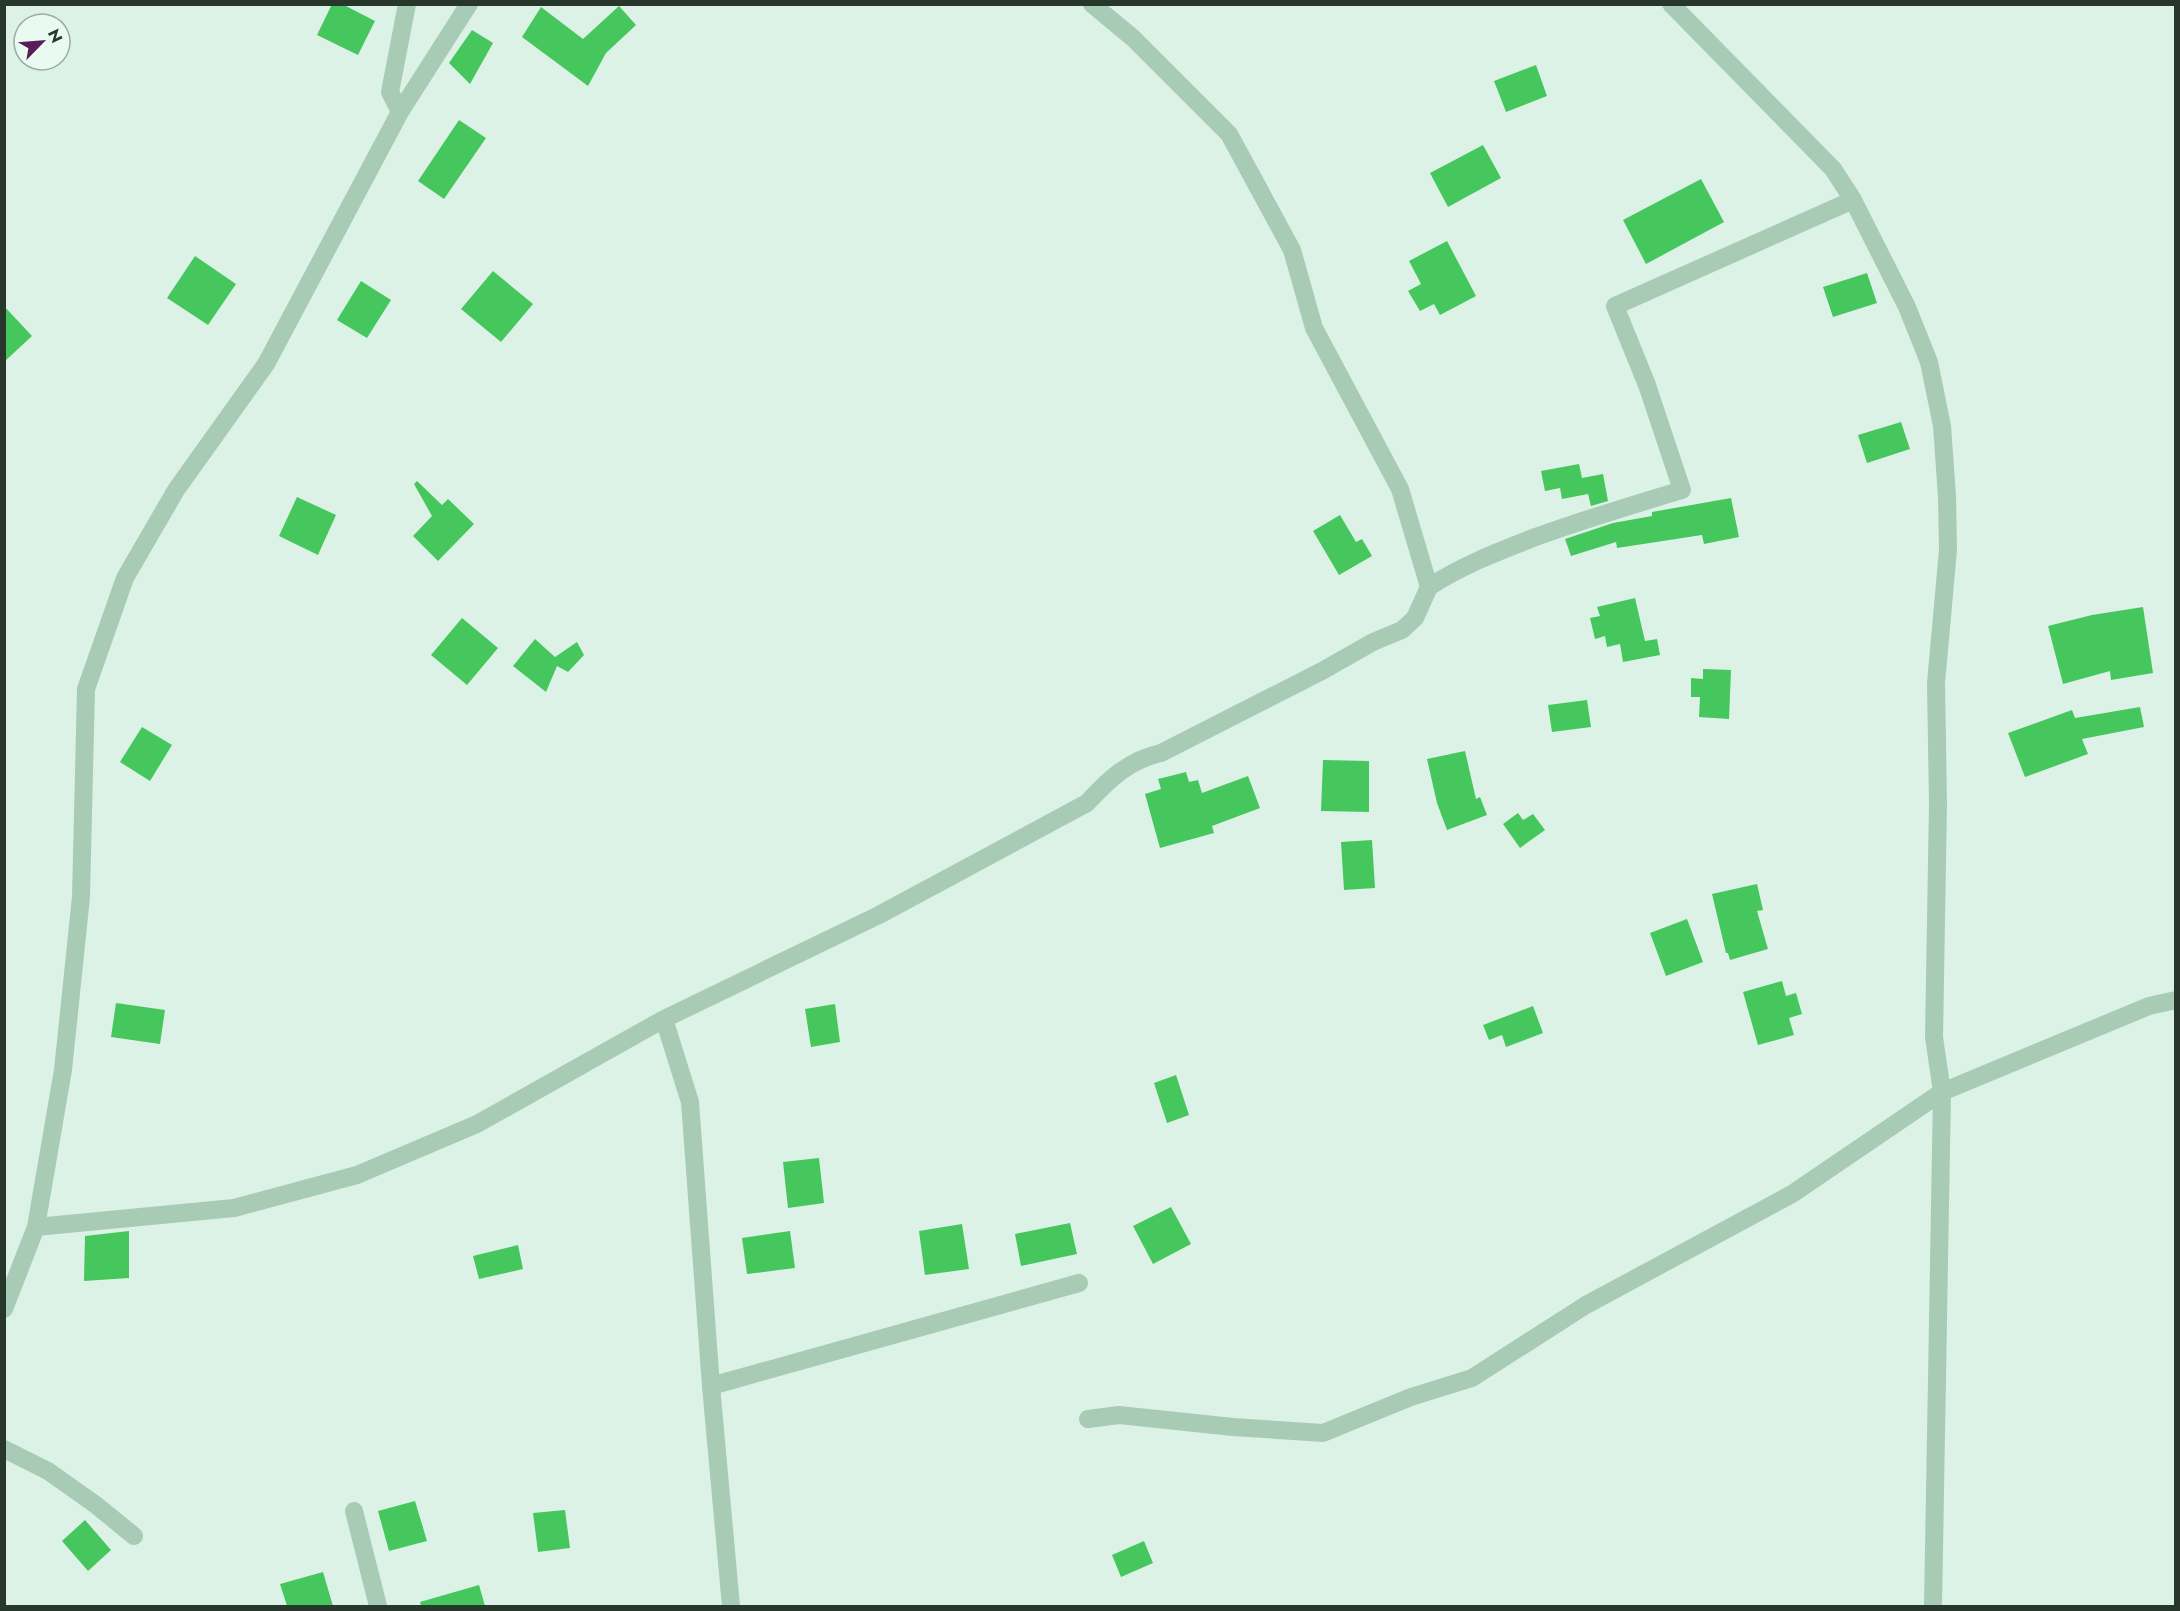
<svg xmlns="http://www.w3.org/2000/svg" width="2180" height="1611" font-family="Jost,sans-serif">
<style>
.building{fill:#46c75d}
.lines{fill:none;stroke-linecap:round;stroke-linejoin:round}
.street{stroke:#a8cbb6;stroke-width:18}
</style>
<rect width="100%" height="100%" fill="#dcf2e7"/>
<path class="building" d="M 332,4 L 342,4 L 375,21 L 358,55 L 317,35 Z
M 619,6 L 636,25 L 606,53 L 588,86 L 522,37 L 541,7 L 583,39 Z
M 472,30 L 493,43 L 470,84 L 449,63 Z
M 1536,65 L 1547,96 L 1506,112 L 1494,81 Z
M 459,120 L 486,138 L 444,199 L 418,181 Z
M 1483,145 L 1501,178 L 1448,207 L 1430,173 Z
M 1701,179 L 1724,222 L 1646,264 L 1623,220 Z
M 1447,241 L 1476,296 L 1440,315 L 1434,304 L 1420,311 L 1408,291 L 1421,284 L 1409,261 Z
M 195,256 L 236,284 L 208,325 L 167,298 Z
M 493,271 L 533,304 L 501,342 L 461,309 Z
M 1867,273 L 1877,303 L 1833,317 L 1823,287 Z
M 361,281 L 391,300 L 367,338 L 337,320 Z
M 4,306 L 32,336 L 4,362 Z
M 1901,422 L 1910,449 L 1867,463 L 1858,435 Z
M 1579,464 L 1582,478 L 1603,474 L 1608,501 L 1591,506 L 1588,494 L 1562,499 L 1560,488 L 1545,491 L 1541,471 Z
M 417,481 L 442,505 L 448,499 L 474,524 L 438,561 L 413,536 L 432,516 L 414,484 Z
M 297,497 L 336,515 L 318,555 L 279,536 Z
M 1731,498 L 1739,537 L 1704,544 L 1702,535 L 1617,548 L 1616,542 L 1571,556 L 1565,539 L 1613,523 L 1652,516 L 1652,512 Z
M 1340,515 L 1356,542 L 1362,539 L 1372,556 L 1339,575 L 1313,531 Z
M 1635,598 L 1645,641 L 1657,639 L 1660,655 L 1623,662 L 1620,644 L 1607,647 L 1605,636 L 1595,639 L 1590,618 L 1600,616 L 1597,607 Z
M 2143,607 L 2153,673 L 2111,680 L 2110,671 L 2063,684 L 2048,626 L 2092,615 Z
M 462,618 L 498,648 L 467,685 L 431,655 Z
M 535,639 L 555,657 L 577,642 L 584,655 L 568,672 L 557,666 L 546,692 L 513,666 Z
M 1703,669 L 1731,670 L 1729,719 L 1699,717 L 1700,697 L 1691,697 L 1691,678 L 1703,679 Z
M 1587,700 L 1591,727 L 1552,732 L 1548,705 Z
M 2140,707 L 2144,727 L 2082,739 L 2088,754 L 2025,777 L 2008,733 L 2072,710 L 2075,718 Z
M 142,727 L 172,745 L 150,781 L 120,762 Z
M 1465,751 L 1476,799 L 1480,797 L 1487,815 L 1447,830 L 1437,803 L 1427,759 Z
M 1323,760 L 1369,761 L 1369,812 L 1321,811 Z
M 1186,772 L 1189,782 L 1198,780 L 1202,793 L 1248,776 L 1260,808 L 1212,826 L 1214,833 L 1160,848 L 1145,794 L 1161,789 L 1158,779 Z
M 1518,813 L 1523,820 L 1533,814 L 1545,830 L 1520,848 L 1503,824 Z
M 1372,840 L 1375,888 L 1344,890 L 1341,842 Z
M 1757,884 L 1763,910 L 1757,911 L 1768,949 L 1730,960 L 1728,953 L 1726,953 L 1712,894 Z
M 1687,919 L 1703,962 L 1666,976 L 1650,933 Z
M 1782,981 L 1786,996 L 1796,993 L 1802,1014 L 1789,1018 L 1794,1035 L 1758,1045 L 1743,992 Z
M 116,1003 L 165,1010 L 160,1044 L 111,1037 Z
M 835,1004 L 840,1042 L 811,1047 L 805,1009 Z
M 1533,1006 L 1543,1033 L 1506,1047 L 1502,1035 L 1489,1040 L 1483,1025 Z
M 1176,1075 L 1189,1115 L 1167,1123 L 1154,1083 Z
M 819,1158 L 824,1203 L 788,1208 L 783,1162 Z
M 1171,1207 L 1191,1244 L 1153,1264 L 1133,1226 Z
M 1070,1223 L 1077,1254 L 1021,1266 L 1015,1234 Z
M 962,1224 L 969,1269 L 925,1275 L 919,1231 Z
M 129,1231 L 129,1278 L 84,1281 L 85,1236 Z
M 790,1231 L 795,1268 L 747,1274 L 742,1238 Z
M 518,1245 L 523,1269 L 479,1279 L 473,1256 Z
M 415,1501 L 427,1541 L 389,1551 L 378,1511 Z
M 565,1510 L 570,1548 L 538,1552 L 533,1513 Z
M 85,1520 L 111,1550 L 88,1571 L 62,1541 Z
M 1144,1541 L 1153,1563 L 1121,1577 L 1112,1555 Z
M 323,1572 L 333,1606 L 287,1606 L 280,1584 Z
M 479,1585 L 485,1606 L 421,1606 L 420,1602 Z"/>
<g class="lines">
<path class="street" d="M 1671,4 L 1833,169 L 1853,200 L 1907,307 L 1929,362 L 1942,426 L 1947,496 L 1948,550 L 1936,683 L 1938,804 L 1934,1037 L 1942,1092 L 1933,1606
M 400,112 L 390,92 L 407,4
M 1429,587 C 1461,566 1497,552 1533,538 C 1582,520 1632,505 1682,490 L 1647,385 L 1615,306 L 1853,200
M 664,1019 L 690,1102 L 711,1386 L 731,1606
M 36,1227 L 234,1208 L 357,1175 L 477,1124 L 664,1019 L 879,915 L 1087,803 C 1109,779 1129,760 1161,753 L 1322,671 L 1373,642 L 1402,630 L 1415,618 L 1429,587 L 1400,489 L 1314,328 L 1292,250 L 1229,134 L 1133,38 L 1092,4
M 4,1309 L 36,1227 L 63,1070 L 81,897 L 86,689 L 125,578 L 176,490 L 266,364 L 400,112 L 469,4
M 711,1386 L 1079,1283
M 1088,1419 L 1119,1415 L 1233,1427 L 1323,1433 L 1411,1397 L 1472,1378 L 1586,1305 L 1792,1194 L 1942,1092 L 2149,1006 L 2176,1000
M 4,1449 L 48,1471 L 96,1505 L 134,1536
M 354,1511 L 378,1606"/>
</g>
<rect width="2180" height="1611" fill="none" stroke="#28372c" stroke-width="12"/>
<g transform="translate(42 42) rotate(65)"><circle r="28" fill="#e9faf1" stroke="#9caca2" stroke-width="1.5"/>
<path d="M0-4.5L10 22L0 15L-10 22Z" fill="#591d59"/>
<text y="-9" font-size="16" font-weight="bold" text-anchor="middle" fill="#28372c">N</text>
</g>
</svg>
